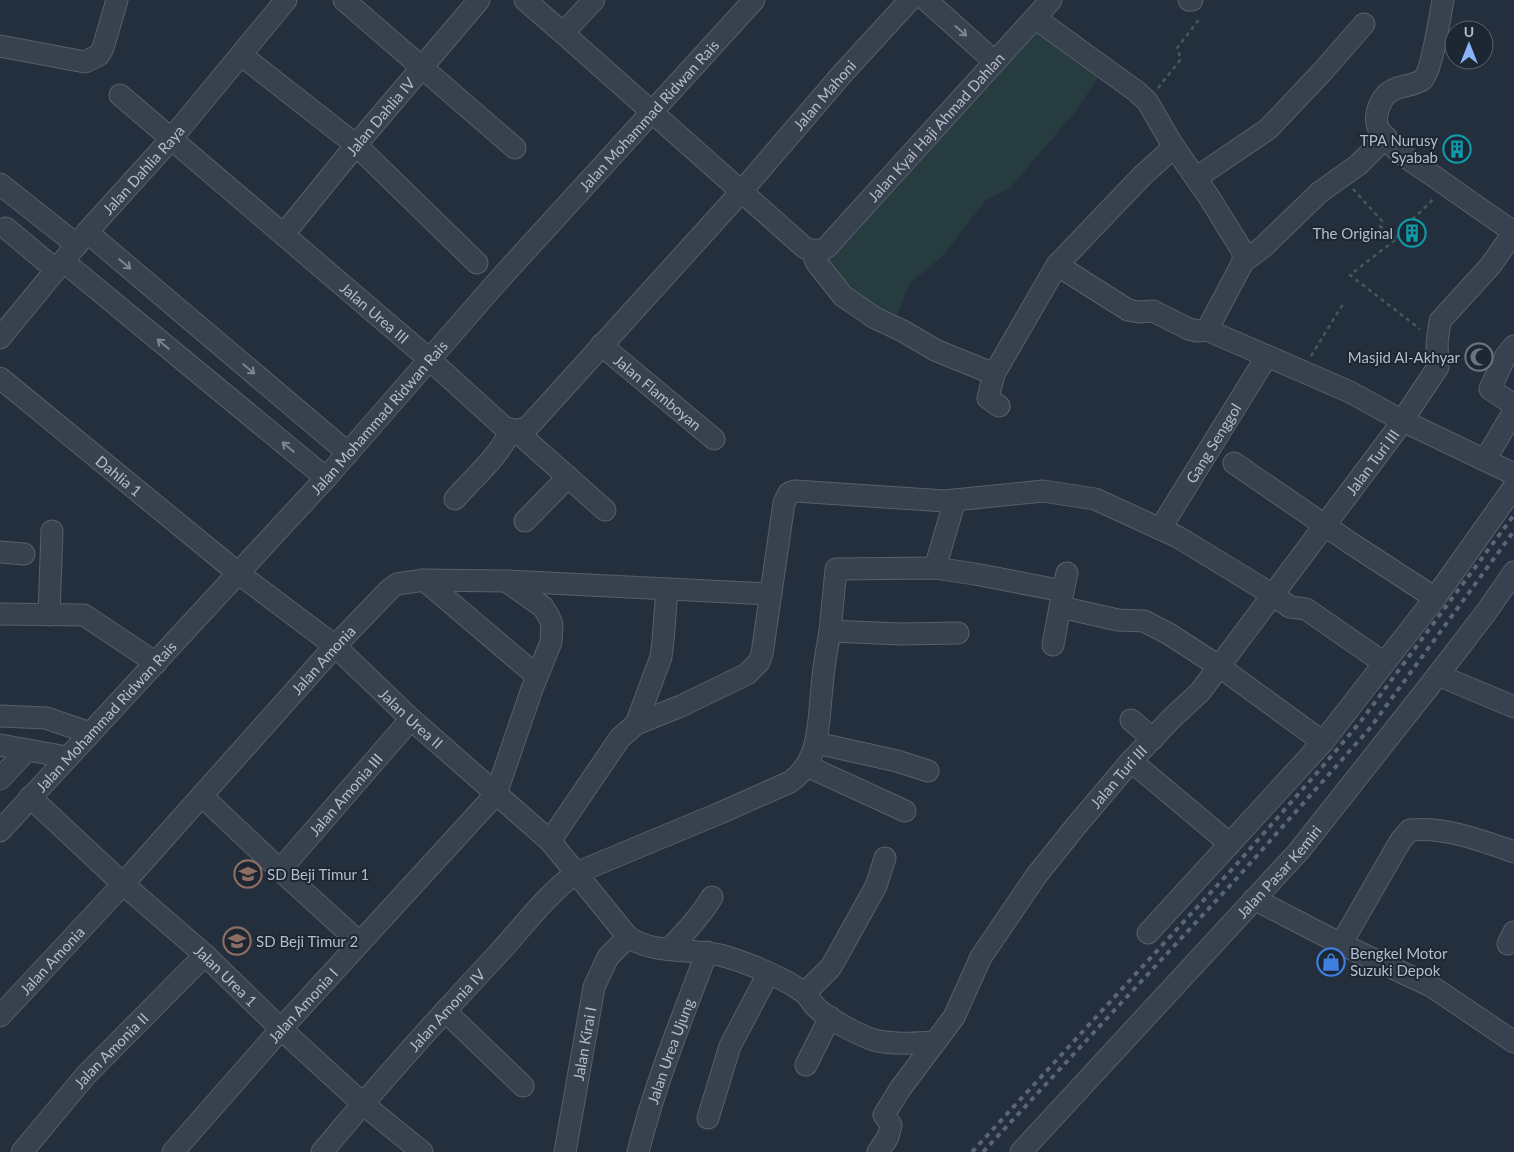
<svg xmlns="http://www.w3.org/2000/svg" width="1514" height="1152" font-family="Lato,sans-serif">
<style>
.green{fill:#263c3f}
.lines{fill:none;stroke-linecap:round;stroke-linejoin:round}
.minor-casing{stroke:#565f6c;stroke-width:23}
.path{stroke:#44595c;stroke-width:2.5;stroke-dasharray:4 4;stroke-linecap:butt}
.minor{stroke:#38414e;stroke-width:21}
.rail{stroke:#5a6575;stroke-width:4;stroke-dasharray:5 5;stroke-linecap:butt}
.oneway{stroke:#7c8592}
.labels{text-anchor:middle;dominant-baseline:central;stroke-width:4;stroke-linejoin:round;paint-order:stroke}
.street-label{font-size:15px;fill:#b4bcc9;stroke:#1d2633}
.poi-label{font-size:15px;fill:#b4bcc9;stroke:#1d2633;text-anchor:end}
</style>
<rect width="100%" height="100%" fill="#242f3e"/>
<path class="green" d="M 1042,23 L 1103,71 L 1075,112 L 1010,188 L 986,200 L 944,255 L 909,284 L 893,326 L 854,304 L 825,264 Z"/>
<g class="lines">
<g class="minor-casing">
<g id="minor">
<path d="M 344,0 L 515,148"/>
<path d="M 525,0 L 563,33"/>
<path id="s1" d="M 594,0 L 563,33 L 805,248 C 813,251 820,252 827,247 L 1051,0"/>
<path d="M 926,0 L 995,62"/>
<path d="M 1189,0 L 1192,0"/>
<path d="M 1443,0 C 1440,15 1432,72 1422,80 C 1412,87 1396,85 1387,94 C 1379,102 1373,118 1379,129 C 1393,153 1420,166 1442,182 C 1466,199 1490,216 1514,232"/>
<path d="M 1035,18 L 1136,91 L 1147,101 L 1172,144 L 1209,197 L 1243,252 L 1243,262 L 1207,330"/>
<path d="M 0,46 L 85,62 L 99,55 L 103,48 L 117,0"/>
<path d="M 241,55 L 356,145 L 477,263"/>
<path id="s2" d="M 120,95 L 429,359 L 504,427 L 516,431 L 528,427 L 741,192 L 843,73 L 910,0"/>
<path d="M 1174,147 L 1142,176 L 1057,265 L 1128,310 L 1139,312 L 1153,311 L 1189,329 L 1197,331 L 1207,330 L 1350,392 L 1401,420 L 1514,474"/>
<path d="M 1196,178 L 1268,129 L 1322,72 L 1364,24"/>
<path d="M 0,184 L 77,245"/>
<path d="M 6,228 L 56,270"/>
<path d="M 87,232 L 348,453"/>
<path id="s3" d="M 284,234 L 356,145 L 479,0"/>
<path d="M 817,251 L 814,256 L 816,262 L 843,296 L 875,318 L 903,331 L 935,350 L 994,374 L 1057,265"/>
<path d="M 63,261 L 326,478"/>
<path d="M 1243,262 L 1263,247 L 1320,192 L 1358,165 L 1386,137"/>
<path id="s4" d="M 0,338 L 87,232 L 172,138 L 286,0"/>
<path id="s5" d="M 601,345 L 714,439"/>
<path d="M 1514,346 L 1505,357 L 1490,389 L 1514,405"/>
<path d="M 994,374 L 988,398 L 999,406"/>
<path id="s6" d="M 0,378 L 238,573 L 335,646 L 411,719 L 550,841 L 628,937 C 657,956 695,947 727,957 C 748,963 786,979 803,992 C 809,996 812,1004 818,1009 C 828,1019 861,1036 874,1040 C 894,1045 915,1043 935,1042"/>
<path d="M 516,431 L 605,510"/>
<path d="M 1485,460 L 1514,411"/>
<path d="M 1234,463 L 1352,544 L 1435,598"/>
<path d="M 455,499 C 474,477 500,456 511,429"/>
<path d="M 525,521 L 568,477"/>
<path id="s7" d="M 1160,529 L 1267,356"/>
<path d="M 0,552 L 24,554"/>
<path d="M 935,568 L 955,500"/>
<path d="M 424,580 L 537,676"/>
<path d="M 1063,591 L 1067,573"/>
<path d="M 1060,607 L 1118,620 L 1144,621 L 1169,634 L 1220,667 L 1323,742"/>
<path d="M 0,614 L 84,615 L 156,663"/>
<path d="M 49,615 L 52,531"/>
<path d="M 830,631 L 836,569 L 935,568 L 975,574 L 1063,591 L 1053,645"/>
<path d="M 1438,675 L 1514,707"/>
<path d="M 0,716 L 46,718 L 90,733"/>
<path d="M 1131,720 L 1153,739"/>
<path d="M 636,724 L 661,657 L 663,641 L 667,589"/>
<path d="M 816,743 L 897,761 L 928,771"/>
<path d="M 0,745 L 67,757"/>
<path d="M 1131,761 L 1230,844"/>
<path d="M 807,766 L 905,811"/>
<path d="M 0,779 L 27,750"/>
<path d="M 202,796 L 280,870 L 359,942"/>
<path id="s8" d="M 30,797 L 123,884 L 205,955 L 281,1029 L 363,1104 L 422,1152"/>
<path id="s9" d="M 0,831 L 326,478 L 497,282 L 754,0"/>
<path d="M 550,841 L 620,738 L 636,724 L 681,706 L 747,674 L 759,662 L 762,654 L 784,503 L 789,493 L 795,491 L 945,501 L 1043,491 L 1095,499 L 1178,537 L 1273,595 L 1290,607 L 1306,609 L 1384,663"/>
<path id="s10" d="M 280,870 L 411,719"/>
<path d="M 1254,899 L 1341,944 L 1431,986 L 1514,1042"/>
<path d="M 1148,933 L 1323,742 L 1435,598 L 1514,487"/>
<path d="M 1341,944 L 1401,840 L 1410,830 C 1446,827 1480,840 1514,852"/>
<path d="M 1508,944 L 1514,932"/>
<path d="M 669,949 C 685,933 700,917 712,897"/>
<path d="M 805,993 L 830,968 L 835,960 L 876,886 L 885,858"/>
<path d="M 445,1011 L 523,1086"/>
<path id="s11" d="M 0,1016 L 123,884 L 335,646 L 390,589 L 397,584 L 424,580 L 506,581 L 771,594"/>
<path d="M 806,1065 L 830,1017"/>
<path d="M 708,1118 L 730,1046 L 768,974"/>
<path id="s12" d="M 22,1152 L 86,1075 L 205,955"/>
<path id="s13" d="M 173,1152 L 281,1029 L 496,794 L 532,689 L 551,642 L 552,625 L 549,617 L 543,607 L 506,581"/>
<path id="s14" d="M 322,1152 C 378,1085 437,1019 497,955 C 522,928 546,895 576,873 L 720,813 L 790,782 C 821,761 818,721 822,688 C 823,669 827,650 830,631 L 901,634 L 958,633"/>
<path id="s15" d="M 565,1152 L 594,987 L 608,957 L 628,937"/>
<path id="s16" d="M 638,1152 C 655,1084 682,1018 707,952"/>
<path id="s17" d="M 878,1152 L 888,1137 L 891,1125 L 884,1115 L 900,1089 L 954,1017 L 981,957 L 1036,876 L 1076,826 L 1131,761 L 1173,717 L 1200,692 L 1394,433 L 1438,367 L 1437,343 L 1440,321 L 1491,265 L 1514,232"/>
<path id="s18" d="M 1021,1152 L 1299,851 L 1438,675 L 1487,611 L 1514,572"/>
</g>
</g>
<path class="path" d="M 1158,88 L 1181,59 L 1177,48 L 1201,17
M 1353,189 L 1382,221 L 1380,226 L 1395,240 C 1404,224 1421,213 1433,199
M 1395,240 L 1350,275 L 1420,329
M 1311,356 L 1343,304"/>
<use href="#minor" class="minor"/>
<path class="rail" d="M 972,1152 L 1235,866 L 1323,766 L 1361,721 L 1514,515
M 983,1152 L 1238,877 L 1370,728 L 1514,531"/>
</g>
<defs><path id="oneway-shaft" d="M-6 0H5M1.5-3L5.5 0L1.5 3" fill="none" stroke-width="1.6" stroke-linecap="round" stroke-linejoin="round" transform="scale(1.25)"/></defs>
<g class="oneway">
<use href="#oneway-shaft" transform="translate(961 31) rotate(42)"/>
<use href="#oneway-shaft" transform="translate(125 264) rotate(40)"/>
<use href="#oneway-shaft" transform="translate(163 344) rotate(-140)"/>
<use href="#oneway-shaft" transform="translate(249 369) rotate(40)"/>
<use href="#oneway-shaft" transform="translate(288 447) rotate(-140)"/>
</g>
<defs>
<g id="building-ring" transform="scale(1.4375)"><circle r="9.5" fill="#1d2633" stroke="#0f9aa8" stroke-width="1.5"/><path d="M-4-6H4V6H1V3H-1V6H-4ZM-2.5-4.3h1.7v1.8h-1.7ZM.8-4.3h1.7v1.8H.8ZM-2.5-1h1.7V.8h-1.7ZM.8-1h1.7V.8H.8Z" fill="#0f9aa8"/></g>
<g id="mosque-ring" transform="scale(1.4375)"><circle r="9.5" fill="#1d2633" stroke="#6b7280" stroke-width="1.5"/><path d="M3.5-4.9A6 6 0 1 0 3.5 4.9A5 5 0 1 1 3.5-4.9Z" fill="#6b7280"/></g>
<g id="school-ring" transform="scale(1.4375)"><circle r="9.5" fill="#1d2633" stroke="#8d6e63" stroke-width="1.5"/><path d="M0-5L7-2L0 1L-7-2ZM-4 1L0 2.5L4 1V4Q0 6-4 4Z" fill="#8d6e63"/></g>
<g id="shop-ring" transform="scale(1.4375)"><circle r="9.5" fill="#1d2633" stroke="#3f7fe0" stroke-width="1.5"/><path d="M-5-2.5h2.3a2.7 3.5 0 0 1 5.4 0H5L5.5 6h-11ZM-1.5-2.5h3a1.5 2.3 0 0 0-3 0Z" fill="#3f7fe0"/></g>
</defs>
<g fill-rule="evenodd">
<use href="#building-ring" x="1457" y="149"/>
<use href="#building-ring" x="1412" y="233"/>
<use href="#mosque-ring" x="1479" y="357"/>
<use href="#school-ring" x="248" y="874"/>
<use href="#school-ring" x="237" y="941"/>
<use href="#shop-ring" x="1331" y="962"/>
</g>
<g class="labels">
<g class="street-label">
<text stroke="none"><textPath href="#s2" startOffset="978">Jalan Mahoni</textPath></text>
<text stroke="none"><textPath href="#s9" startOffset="966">Jalan Mohammad Ridwan Rais</textPath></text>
<text stroke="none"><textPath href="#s3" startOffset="152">Jalan Dahlia IV</textPath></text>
<text stroke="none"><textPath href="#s1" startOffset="554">Jalan Kyai Haji Ahmad Dahlan</textPath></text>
<text stroke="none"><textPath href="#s4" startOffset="221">Jalan Dahlia Raya</textPath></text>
<text stroke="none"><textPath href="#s2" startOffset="335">Jalan Urea III</textPath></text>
<text stroke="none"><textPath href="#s5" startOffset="74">Jalan Flamboyan</textPath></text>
<text stroke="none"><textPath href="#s9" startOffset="561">Jalan Mohammad Ridwan Rais</textPath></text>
<text stroke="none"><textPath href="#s7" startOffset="101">Gang Senggol</textPath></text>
<text stroke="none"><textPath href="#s17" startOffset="861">Jalan Turi III</textPath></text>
<text stroke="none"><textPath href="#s6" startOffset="154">Dahlia 1</textPath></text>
<text stroke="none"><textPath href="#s11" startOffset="481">Jalan Amonia</textPath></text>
<text stroke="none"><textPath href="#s9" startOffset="156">Jalan Mohammad Ridwan Rais</textPath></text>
<text stroke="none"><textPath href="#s6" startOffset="534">Jalan Urea II</textPath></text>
<text stroke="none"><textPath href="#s17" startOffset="456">Jalan Turi III</textPath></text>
<text stroke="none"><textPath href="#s10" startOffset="100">Jalan Amonia III</textPath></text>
<text stroke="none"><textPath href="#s18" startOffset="381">Jalan Pasar Kemiri</textPath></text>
<text stroke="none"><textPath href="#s11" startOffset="76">Jalan Amonia</textPath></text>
<text stroke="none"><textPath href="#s8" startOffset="265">Jalan Urea 1</textPath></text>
<text stroke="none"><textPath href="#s13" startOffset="196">Jalan Amonia I</textPath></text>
<text stroke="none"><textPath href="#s14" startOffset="189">Jalan Amonia IV</textPath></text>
<text stroke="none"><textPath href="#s15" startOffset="110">Jalan Kirai I</textPath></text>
<text stroke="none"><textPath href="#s12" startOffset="135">Jalan Amonia II</textPath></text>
<text stroke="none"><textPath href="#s16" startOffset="106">Jalan Urea Ujung</textPath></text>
</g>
<g class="poi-label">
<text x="1438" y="140">TPA Nurusy<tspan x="1438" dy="17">Syabab</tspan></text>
<text x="1393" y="233">The Original</text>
<text x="1460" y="357">Masjid Al-Akhyar</text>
<text x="267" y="874" text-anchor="start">SD Beji Timur 1</text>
<text x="256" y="941" text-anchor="start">SD Beji Timur 2</text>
<text x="1350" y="953" text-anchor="start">Bengkel Motor<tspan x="1350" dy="17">Suzuki Depok</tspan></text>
</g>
</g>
<g transform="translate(1469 45)"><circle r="24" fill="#1d2633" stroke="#59626f"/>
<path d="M0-4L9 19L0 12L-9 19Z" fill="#8ab4f8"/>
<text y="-8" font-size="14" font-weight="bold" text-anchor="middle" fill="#b4bcc9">U</text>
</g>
</svg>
